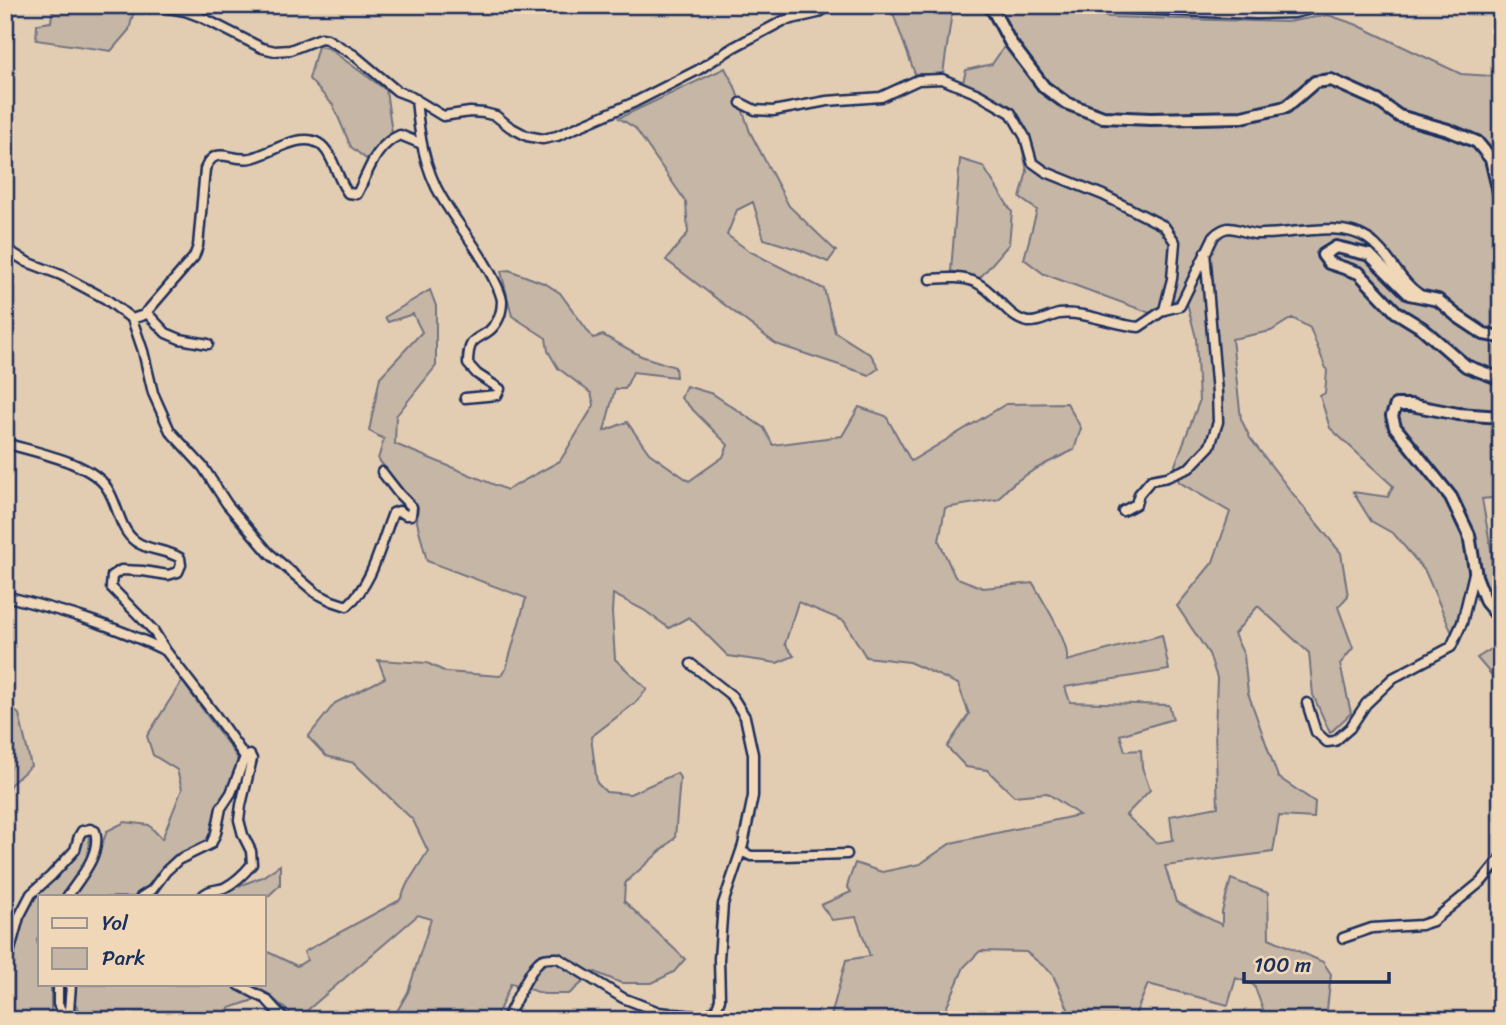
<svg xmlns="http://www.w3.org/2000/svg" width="1506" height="1025" font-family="Sriracha,sans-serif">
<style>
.green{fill:#c6b6a5;stroke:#707282;stroke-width:2}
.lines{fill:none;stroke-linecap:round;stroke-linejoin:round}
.minor-casing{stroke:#1b2f5e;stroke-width:13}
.tertiary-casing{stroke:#1b2f5e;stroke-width:16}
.minor{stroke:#f0d7b7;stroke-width:8}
.tertiary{stroke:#f0d7b7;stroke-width:10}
</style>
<rect width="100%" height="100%" fill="#e3cdb2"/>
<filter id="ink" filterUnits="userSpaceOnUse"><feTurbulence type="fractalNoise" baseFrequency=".0143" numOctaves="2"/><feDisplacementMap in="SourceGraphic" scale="14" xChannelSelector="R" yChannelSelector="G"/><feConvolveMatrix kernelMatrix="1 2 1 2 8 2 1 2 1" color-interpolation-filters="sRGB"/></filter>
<g filter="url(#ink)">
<path class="green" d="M 53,5 L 130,5 L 135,7 L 129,30 L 111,51 L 36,40 L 37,24 L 51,22 Z
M 890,5 L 953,5 L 943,74 L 915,74 Z
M 992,5 L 1053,5 L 1109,17 L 1287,22 L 1328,15 L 1355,24 L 1461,74 L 1492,76 L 1501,71 L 1501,497 L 1482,499 L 1491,549 L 1494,590 L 1469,570 L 1461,610 L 1452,633 L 1425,571 L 1394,534 L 1371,521 L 1353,492 L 1388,497 L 1393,486 L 1330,428 L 1320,396 L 1325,393 L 1327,371 L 1310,328 L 1292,318 L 1271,331 L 1232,339 L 1241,419 L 1250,438 L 1293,494 L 1341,553 L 1348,596 L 1338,607 L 1353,648 L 1340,664 L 1351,713 L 1330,733 L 1313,695 L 1309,653 L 1258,606 L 1234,634 L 1244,655 L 1248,693 L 1278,777 L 1315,802 L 1314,818 L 1279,816 L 1273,852 L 1165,866 L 1176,902 L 1222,925 L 1222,912 L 1231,879 L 1268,893 L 1269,938 L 1323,962 L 1331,974 L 1326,1019 L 1327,1020 L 1267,1020 L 1254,985 L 1236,978 L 1228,1005 L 1148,984 L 1133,1020 L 1073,1020 L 1052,973 L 1026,952 L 980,951 L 964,967 L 941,1020 L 830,1020 L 846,960 L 870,956 L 856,917 L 832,920 L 821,905 L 851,892 L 847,886 L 855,863 L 882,872 L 920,864 L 951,843 L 1079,815 L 1047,793 L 1014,796 L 987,770 L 966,767 L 947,747 L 969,714 L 958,684 L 909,662 L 866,657 L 844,621 L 798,602 L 785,644 L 794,656 L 777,663 L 728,656 L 689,617 L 669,628 L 644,610 L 613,594 L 612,612 L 615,659 L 647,689 L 635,703 L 591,737 L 597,783 L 606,792 L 630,794 L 677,773 L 680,778 L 675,838 L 625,883 L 624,901 L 685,959 L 674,972 L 652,983 L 621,983 L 595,972 L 569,994 L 544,994 L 511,983 L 495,1020 L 392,1020 L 408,992 L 431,919 L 418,915 L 303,1014 L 291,1014 L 269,995 L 230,1008 L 215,1020 L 86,1020 L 64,987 L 64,985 L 264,985 L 264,950 L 297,966 L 307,960 L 304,952 L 318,944 L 400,900 L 407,884 L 428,851 L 413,820 L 354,763 L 326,756 L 308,737 L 335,703 L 385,678 L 378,660 L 427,663 L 446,672 L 500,676 L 506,669 L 526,598 L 427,561 L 417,522 L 418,508 L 378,459 L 384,439 L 369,431 L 380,377 L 422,332 L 413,314 L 388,322 L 385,317 L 430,290 L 436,306 L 436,366 L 396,416 L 395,444 L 507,490 L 560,461 L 594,405 L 591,393 L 558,368 L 548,351 L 546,338 L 512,316 L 501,271 L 509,270 L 546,284 L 560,293 L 593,338 L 603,335 L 641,356 L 675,367 L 676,377 L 633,372 L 625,389 L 615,389 L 604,431 L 627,422 L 649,453 L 689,481 L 723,457 L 728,445 L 681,398 L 686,386 L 713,394 L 764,428 L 773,445 L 842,436 L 859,407 L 886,416 L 911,461 L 1006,404 L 1067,403 L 1081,428 L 1074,450 C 1053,460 1010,479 999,499 L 945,508 L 939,541 L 955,577 L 983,588 L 1033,583 C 1043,602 1070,642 1067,661 L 1162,635 L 1169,670 L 1065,687 L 1070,702 L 1169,705 L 1173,719 L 1120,735 L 1125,751 L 1141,750 L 1142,767 L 1150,790 L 1126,815 L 1156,843 L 1173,840 L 1170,816 L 1218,807 L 1215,732 L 1217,678 L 1209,654 L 1177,606 L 1213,562 L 1230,512 L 1179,482 L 1175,465 L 1199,402 L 1196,338 L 1187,303 L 1177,299 L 1150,313 L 1044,274 L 1024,259 L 1037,210 L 1020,198 L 1027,171 L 1015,113 L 963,82 L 966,70 L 992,64 L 1013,34 Z
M 318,46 L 328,48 L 386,90 L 392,133 L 366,159 L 351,147 L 333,105 L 309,79 Z
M 725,68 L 735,87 L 750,132 L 789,206 L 836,251 L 828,262 L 800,250 L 764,239 L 753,202 L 737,210 L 727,235 L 749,251 L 824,289 L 835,332 L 871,355 L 879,368 L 869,375 L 776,344 L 666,260 L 688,233 L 686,202 L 635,128 L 619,118 Z
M 960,159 L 983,166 L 1012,212 L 1009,244 L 980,278 L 951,271 Z
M 1501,643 L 1501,686 L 1477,658 Z
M 182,681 L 237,757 C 241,777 221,795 215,813 C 213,822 211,831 209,840 L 175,855 L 157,873 L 152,897 L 72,897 L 98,856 L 107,831 L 125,822 L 149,825 L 162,839 L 182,789 L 177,770 L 153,755 L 147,736 Z
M 5,704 L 19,714 L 31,766 L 10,785 L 5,800 Z
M 86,832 C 99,849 73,882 64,897 L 40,897 L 40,934 L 37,940 L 40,954 L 40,985 L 51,985 L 51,1015 L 36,1020 L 5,1020 L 5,979 L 9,972 L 22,919 L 33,895 L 78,851 Z
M 280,865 L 280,885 L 264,900 L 264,897 L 214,897 L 218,894 L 262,877 Z"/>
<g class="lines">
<g class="minor-casing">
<path id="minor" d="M 153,5 L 185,11 L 201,17 L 262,48 L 275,51 L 290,50 L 321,38 L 327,39 L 354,55 L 397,91 L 410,96 L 443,116 L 470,112 L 484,113 L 496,116 L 510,127 L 527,136 L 543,139 L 557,136 L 635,102 L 698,70 L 734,47 L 783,21 L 818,13 L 831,5
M 1091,5 L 1105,8 L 1257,14 L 1294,13 L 1327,5
M 416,99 C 419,134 424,168 442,198 C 458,225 478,248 492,276 C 496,284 501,292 502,301 C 502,312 498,323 490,330 C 485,335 476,337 472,343 C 468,349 468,357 468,364 L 477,374 L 500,389 L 497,395 L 465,398
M 741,103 L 755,110 L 773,111 L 827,101 L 881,97 L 918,80 L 942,79 L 978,94 L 1011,113 L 1025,137 L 1032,162 L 1046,172 L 1103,195 L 1164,226 L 1175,242 L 1172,279 L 1164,310
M 5,245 L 11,252 L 27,262 L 61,275 L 106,299 L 132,319 L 144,315 L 194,257 L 198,246 L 205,169 C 215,144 231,162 251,158 C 270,154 300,132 318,143 C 333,151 337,180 348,193 L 357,194 C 369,172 374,146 400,135 L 422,144
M 930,279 C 945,278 963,276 977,283 C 996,292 1007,318 1028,322 C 1039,323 1049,316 1059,314 C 1085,311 1113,325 1139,327 L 1164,310 L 1180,306 L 1214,236 C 1218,232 1223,229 1228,228 C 1237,228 1246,233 1255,234 C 1289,236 1338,219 1368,239 C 1389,253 1398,280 1419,294
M 146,312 L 166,333 L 180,339 L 208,344
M 132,319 L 143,351 L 153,393 L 170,431 L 203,467 L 227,504 L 269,553 L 316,593 L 332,601 L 347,606 C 374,582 380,545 393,513 L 399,511 L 406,515 L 411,515 L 412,507 L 399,494 L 382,472
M 5,443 C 34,452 91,462 107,488 C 118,504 119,529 135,541 C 148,551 166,549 180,558 L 181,565 L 178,572 L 168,575 L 143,571 L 121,570 L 112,576 L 111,587 L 153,630 L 166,651 L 216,716 L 245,757
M 1123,511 L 1136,504 L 1139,494 L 1151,480 L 1167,477 L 1189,468 L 1210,446 L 1218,422 L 1217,393 L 1205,252
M 5,596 C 60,610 114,625 166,651
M 1307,703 L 1316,732 L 1327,742 L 1335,741 L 1350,728 L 1366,704 L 1393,678 L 1451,647 L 1462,623 L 1474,573
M 741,851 L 751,856 L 784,856 L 847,854
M 141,897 L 152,890 L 166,871 L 178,860 L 211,844 L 216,833 L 221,808 L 231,793 L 245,757 L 250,755 L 252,759 L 241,805 L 239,820 L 243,835 L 251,851 L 252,864 C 244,874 236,882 224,888 C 215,891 208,889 202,897
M 1343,938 L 1372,928 L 1421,925 L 1433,921 L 1482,881 L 1501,858
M 5,968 L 19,917 L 31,894 L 51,876 L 75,850 L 79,836 L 82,831 L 90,829 L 95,831 C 102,854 79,879 67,897
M 58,985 L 58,1004 L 66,1020
M 71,985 L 69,1011 L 72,1020
M 239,985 L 266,999 L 285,1020
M 506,1020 C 513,1007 530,967 541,960 C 546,957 553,958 558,958 L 623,998 L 659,1012 L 703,1017 L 716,1010 L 720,999 L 719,959 L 723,904 L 743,845 L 753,796 L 753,754 L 745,717 L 732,696 L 691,664"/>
</g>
<g class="tertiary-casing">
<path id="tertiary" d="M 988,5 L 994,12 L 1010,42 L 1044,87 L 1066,103 L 1103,117 L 1151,119 L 1242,117 L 1286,107 L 1315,82 L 1331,80 L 1378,101 L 1399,116 L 1448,130 L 1477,142 L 1491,159 L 1501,201
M 1501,337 L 1484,334 L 1457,316 L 1438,300 L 1409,294 L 1370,255 L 1336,247 L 1323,255 L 1329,263 L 1359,273 L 1396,312 L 1422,328 L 1466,366 L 1501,379
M 1501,417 L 1458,414 L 1411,405 L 1396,405 L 1392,416 L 1395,427 L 1451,497 L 1469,535 L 1476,576 L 1486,602 L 1501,620"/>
</g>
<use href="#minor" class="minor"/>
<use href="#tertiary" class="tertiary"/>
</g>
</g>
<rect width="1506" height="1025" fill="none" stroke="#f0d7b7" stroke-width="28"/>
<rect x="14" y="14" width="1478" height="997" fill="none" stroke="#1b2f5e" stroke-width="2.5" filter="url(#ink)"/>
<rect x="38" y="895" width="228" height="91" fill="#f0d7b7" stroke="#9b9493" stroke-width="2"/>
<rect x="52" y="918" width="35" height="10" fill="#f0d7b7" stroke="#9b9493" stroke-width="2"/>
<text x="102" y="930" font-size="21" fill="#1b2f5e">Yol</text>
<rect x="52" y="948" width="35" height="21" fill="#c6b6a5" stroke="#9b9493" stroke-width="2"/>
<text x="102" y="965" font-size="21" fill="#1b2f5e">Park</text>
<path d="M1244 972v10h145v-10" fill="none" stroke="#1b2f5e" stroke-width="3.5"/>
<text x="1254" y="972" font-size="21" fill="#1b2f5e" stroke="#f0d7b7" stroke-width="5" paint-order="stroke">100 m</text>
</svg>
